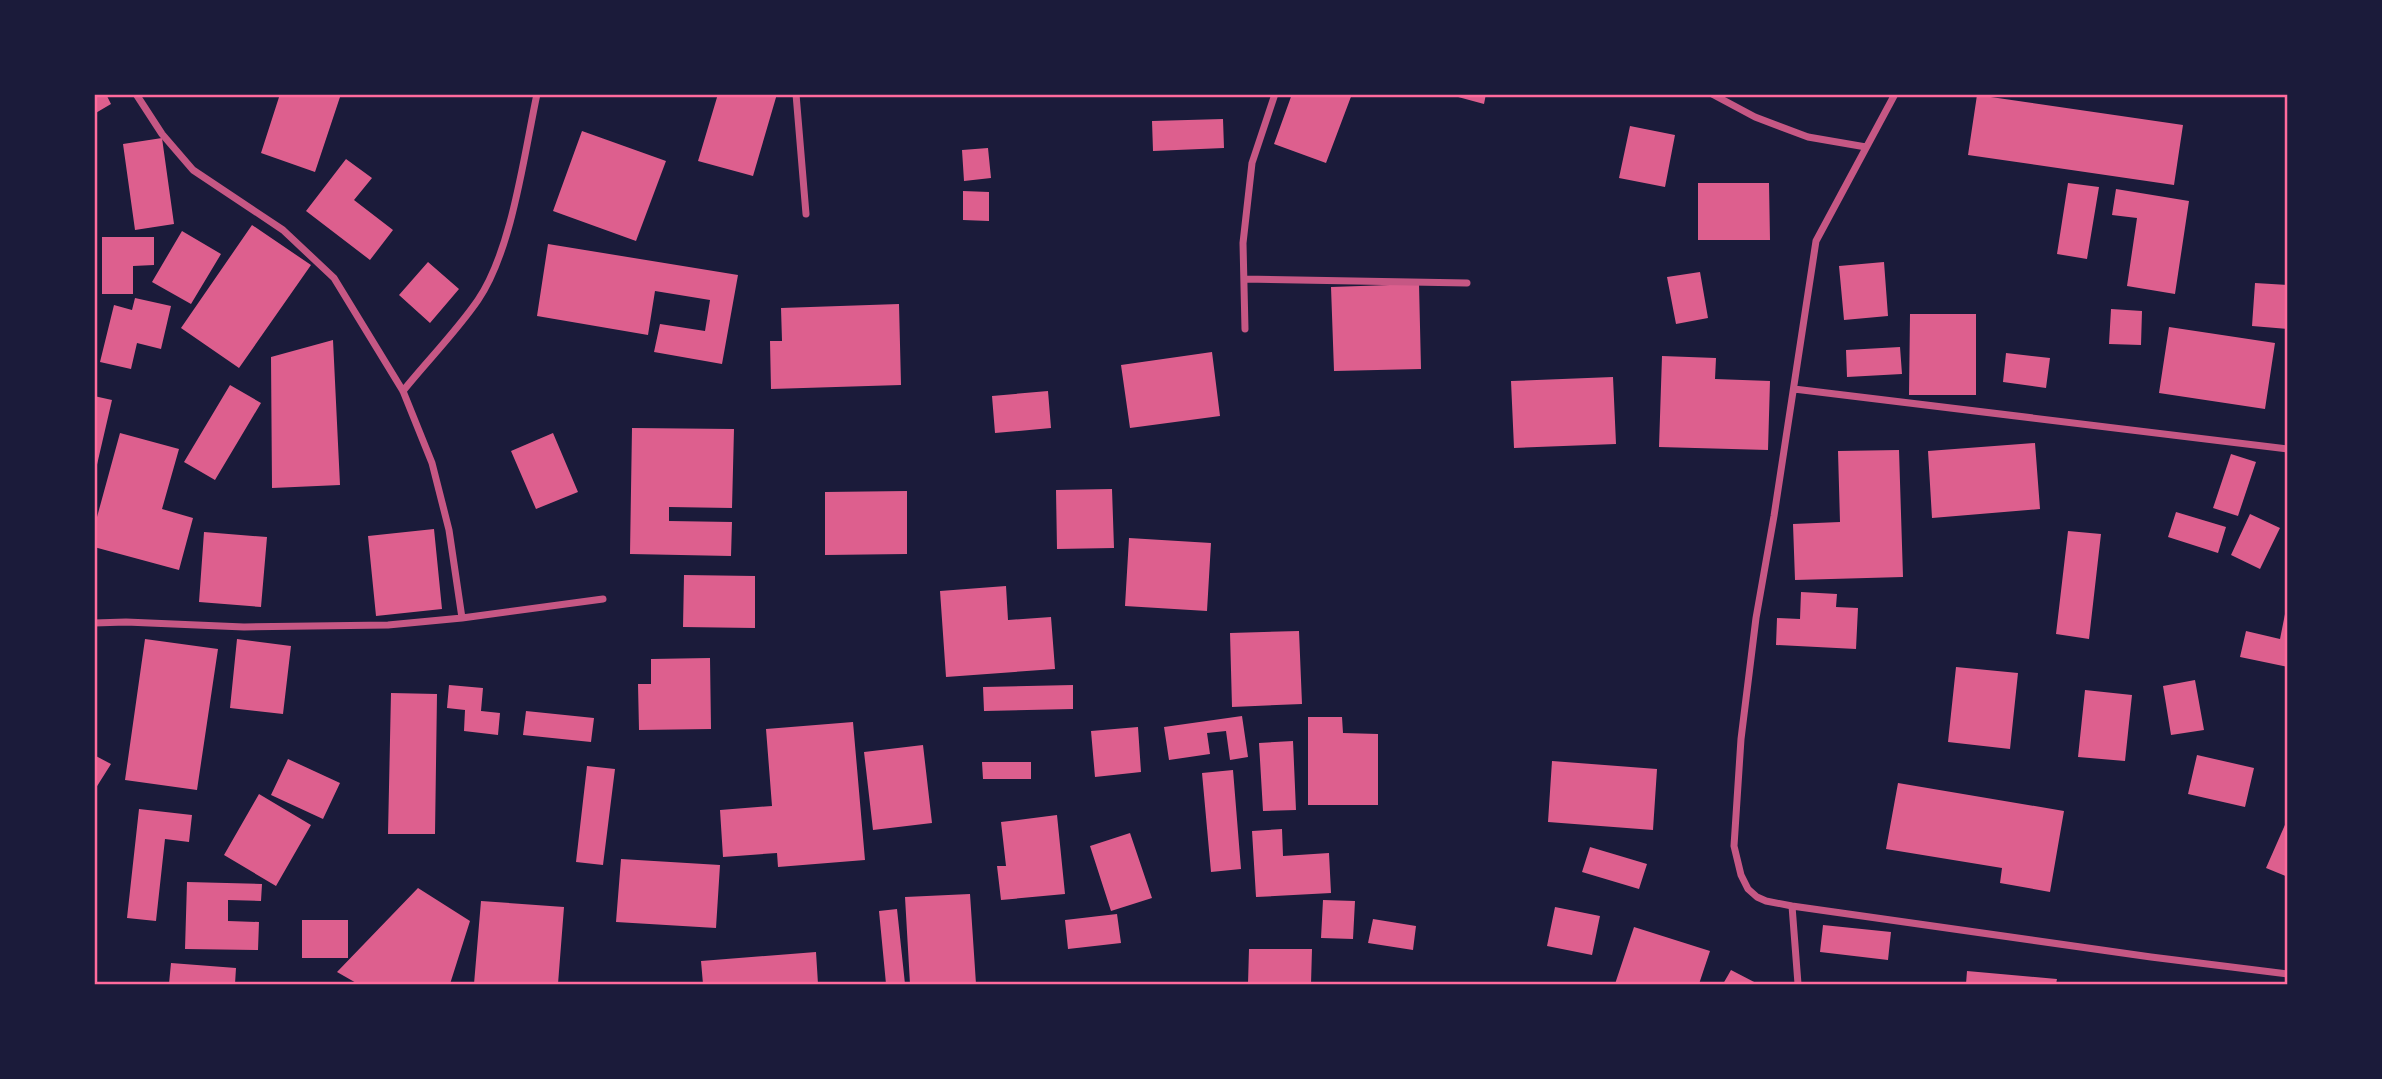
<svg xmlns="http://www.w3.org/2000/svg" width="2382" height="1079" font-family="'Golos Text',sans-serif">
<style>
.building{fill:#dd5f8e}
.lines{fill:none;stroke-linecap:round;stroke-linejoin:round}
.minor{stroke:#c65784;stroke-width:7}
.neatline{fill:none;stroke:#ff6b9d;stroke-width:2.5}
</style>
<rect width="100%" height="100%" fill="#1b1b3a"/>
<path class="building" d="M 94,94 L 106,94 L 111,104 L 94,114 Z
M 280,94 L 341,94 L 315,172 L 261,153 Z
M 718,94 L 777,94 L 753,176 L 698,161 Z
M 1292,94 L 1352,94 L 1326,163 L 1274,144 Z
M 1447,94 L 1486,94 L 1484,104 Z
M 1977,95 L 2183,125 L 2174,185 L 1968,155 Z
M 1223,119 L 1224,148 L 1153,151 L 1152,121 Z
M 1630,126 L 1675,135 L 1665,187 L 1619,178 Z
M 582,131 L 666,161 L 636,241 L 553,211 Z
M 162,138 L 174,224 L 135,230 L 123,144 Z
M 988,148 L 991,178 L 964,181 L 962,150 Z
M 346,159 L 372,178 L 354,200 L 393,230 L 370,260 L 306,211 Z
M 1698,183 L 1769,183 L 1770,240 L 1698,240 Z
M 2068,183 L 2099,187 L 2087,259 L 2057,254 Z
M 2116,189 L 2189,201 L 2175,294 L 2127,286 L 2137,218 L 2112,215 Z
M 963,191 L 989,192 L 989,221 L 963,220 Z
M 252,225 L 311,265 L 239,368 L 181,328 Z
M 182,231 L 221,254 L 191,304 L 152,282 Z
M 102,237 L 154,237 L 154,265 L 133,266 L 133,294 L 102,294 Z
M 548,244 L 738,275 L 722,364 L 654,352 L 660,324 L 705,331 L 710,300 L 655,291 L 648,335 L 537,316 Z
M 428,262 L 459,289 L 430,323 L 399,295 Z
M 1884,262 L 1888,316 L 1844,320 L 1839,266 Z
M 1700,272 L 1708,318 L 1676,324 L 1667,277 Z
M 2255,283 L 2288,285 L 2288,329 L 2252,326 Z
M 1419,284 L 1421,369 L 1334,371 L 1331,287 Z
M 135,298 L 171,306 L 161,349 L 137,343 L 131,369 L 100,362 L 114,305 L 132,310 Z
M 899,304 L 901,385 L 771,389 L 770,341 L 782,341 L 781,308 Z
M 2111,309 L 2142,311 L 2141,345 L 2109,344 Z
M 1910,314 L 1976,314 L 1976,395 L 1909,395 Z
M 2169,327 L 2275,343 L 2265,409 L 2159,393 Z
M 333,340 L 340,485 L 272,488 L 271,357 Z
M 1900,347 L 1902,374 L 1847,377 L 1846,350 Z
M 1212,352 L 1220,416 L 1130,428 L 1121,365 Z
M 2006,353 L 2050,358 L 2046,388 L 2003,382 Z
M 1662,356 L 1716,358 L 1715,379 L 1770,381 L 1768,450 L 1659,447 Z
M 1613,377 L 1616,444 L 1514,448 L 1511,381 Z
M 230,385 L 261,403 L 215,480 L 184,462 Z
M 1048,391 L 1051,428 L 995,433 L 992,396 Z
M 94,396 L 112,400 L 96,469 L 94,469 Z
M 632,428 L 734,429 L 732,508 L 669,507 L 669,521 L 732,522 L 731,556 L 630,554 Z
M 120,433 L 179,449 L 162,509 L 193,518 L 179,570 L 94,547 L 94,528 Z
M 553,433 L 578,492 L 536,509 L 511,451 Z
M 2035,443 L 2040,509 L 1932,518 L 1928,451 Z
M 1899,450 L 1903,577 L 1795,580 L 1793,524 L 1840,522 L 1838,451 Z
M 2231,454 L 2256,462 L 2238,516 L 2213,508 Z
M 1112,489 L 1114,548 L 1057,549 L 1056,490 Z
M 907,491 L 907,554 L 825,555 L 825,492 Z
M 2176,512 L 2226,527 L 2218,553 L 2168,537 Z
M 2250,514 L 2280,528 L 2260,569 L 2231,555 Z
M 434,529 L 442,609 L 376,616 L 368,536 Z
M 2068,531 L 2101,534 L 2089,639 L 2056,634 Z
M 204,532 L 267,537 L 261,607 L 199,602 Z
M 1129,538 L 1211,543 L 1207,611 L 1125,606 Z
M 684,575 L 755,576 L 755,628 L 683,627 Z
M 1006,586 L 1008,620 L 1051,617 L 1055,669 L 946,677 L 940,591 Z
M 1801,592 L 1837,594 L 1836,607 L 1858,608 L 1856,649 L 1776,645 L 1777,618 L 1800,619 Z
M 2286,609 L 2288,667 L 2240,657 L 2246,631 L 2280,639 Z
M 1299,631 L 1302,704 L 1232,707 L 1230,633 Z
M 145,639 L 218,649 L 197,790 L 125,780 Z
M 237,639 L 291,646 L 283,714 L 230,708 Z
M 710,658 L 711,729 L 639,730 L 638,684 L 651,684 L 651,659 Z
M 1956,667 L 2018,673 L 2010,749 L 1948,742 Z
M 2195,680 L 2204,730 L 2171,735 L 2163,686 Z
M 449,685 L 483,688 L 481,711 L 500,713 L 498,735 L 464,731 L 465,710 L 447,708 Z
M 1073,685 L 1073,709 L 984,711 L 983,687 Z
M 2085,690 L 2132,695 L 2125,761 L 2078,757 Z
M 391,693 L 437,694 L 435,834 L 388,834 Z
M 526,711 L 594,718 L 591,742 L 523,735 Z
M 1242,716 L 1248,757 L 1230,760 L 1226,731 L 1207,733 L 1210,754 L 1169,760 L 1164,727 Z
M 1308,717 L 1342,717 L 1343,733 L 1378,734 L 1378,805 L 1308,805 Z
M 853,722 L 865,860 L 778,867 L 777,853 L 723,857 L 720,810 L 772,806 L 766,729 Z
M 1138,727 L 1141,772 L 1095,777 L 1091,731 Z
M 1293,741 L 1296,810 L 1263,811 L 1259,743 Z
M 923,745 L 932,823 L 873,830 L 864,752 Z
M 94,755 L 111,764 L 94,791 Z
M 2197,755 L 2254,768 L 2245,807 L 2188,794 Z
M 288,759 L 340,783 L 323,819 L 271,795 Z
M 1552,761 L 1657,769 L 1653,830 L 1548,822 Z
M 982,762 L 1031,762 L 1031,779 L 983,779 Z
M 587,766 L 615,769 L 603,865 L 576,862 Z
M 1233,770 L 1241,869 L 1211,872 L 1202,773 Z
M 1898,783 L 2064,811 L 2050,892 L 2000,883 L 2002,868 L 1886,849 Z
M 259,794 L 311,825 L 276,886 L 224,855 Z
M 139,809 L 192,815 L 189,842 L 165,839 L 156,921 L 127,918 Z
M 1057,815 L 1065,894 L 1001,900 L 997,866 L 1006,866 L 1001,822 Z
M 2288,818 L 2288,877 L 2266,868 Z
M 1282,829 L 1283,856 L 1329,853 L 1331,893 L 1256,897 L 1252,831 Z
M 1130,833 L 1152,898 L 1111,911 L 1090,846 Z
M 1590,847 L 1647,864 L 1639,889 L 1582,872 Z
M 621,859 L 720,865 L 716,928 L 616,922 Z
M 187,882 L 262,884 L 261,901 L 228,900 L 228,921 L 259,922 L 258,950 L 185,949 Z
M 418,888 L 470,921 L 450,984 L 358,984 L 337,972 Z
M 970,894 L 976,984 L 910,984 L 905,897 Z
M 1323,900 L 1355,901 L 1353,939 L 1321,938 Z
M 481,901 L 564,907 L 558,984 L 474,984 Z
M 1555,907 L 1600,916 L 1592,955 L 1547,946 Z
M 897,909 L 905,984 L 886,984 L 879,911 Z
M 1117,914 L 1121,943 L 1068,949 L 1065,920 Z
M 1373,919 L 1416,926 L 1413,950 L 1368,943 Z
M 302,920 L 348,920 L 348,958 L 302,958 Z
M 1823,925 L 1891,932 L 1888,960 L 1820,952 Z
M 1634,927 L 1710,951 L 1699,984 L 1615,984 Z
M 1249,949 L 1312,949 L 1311,984 L 1248,984 Z
M 816,952 L 818,984 L 703,984 L 701,961 Z
M 171,963 L 236,968 L 235,984 L 169,984 Z
M 1731,970 L 1758,984 L 1723,984 Z
M 1967,971 L 2057,979 L 2056,984 L 1966,984 Z"/>
<g class="lines">
<path class="minor" d="M 136,94 L 162,134 L 193,170 L 283,230 L 334,278 L 403,391 L 432,463 L 449,530 L 462,618
M 796,94 L 806,214
M 1712,94 L 1755,117 L 1808,137 L 1866,147
M 1895,94 L 1816,241 L 1774,516 L 1756,618 L 1741,739 L 1734,846 L 1741,875 L 1748,889 L 1757,897 L 1766,901 L 1792,906 L 2151,957 L 2288,974
M 1244,279 L 1467,283
M 1245,329 L 1243,243 L 1252,163 L 1275,94
M 1794,389 L 2288,449
M 403,391 C 427,361 456,332 478,300 C 512,250 524,155 537,94
M 94,623 L 126,622 L 244,627 L 388,625 L 462,618 L 603,599
M 1792,906 L 1798,984"/>
</g>
<rect width="2382" height="1079" fill="none" stroke="#1b1b3a" stroke-width="192"/>
<rect x="96" y="96" width="2190" height="887" class="neatline"/>
</svg>
